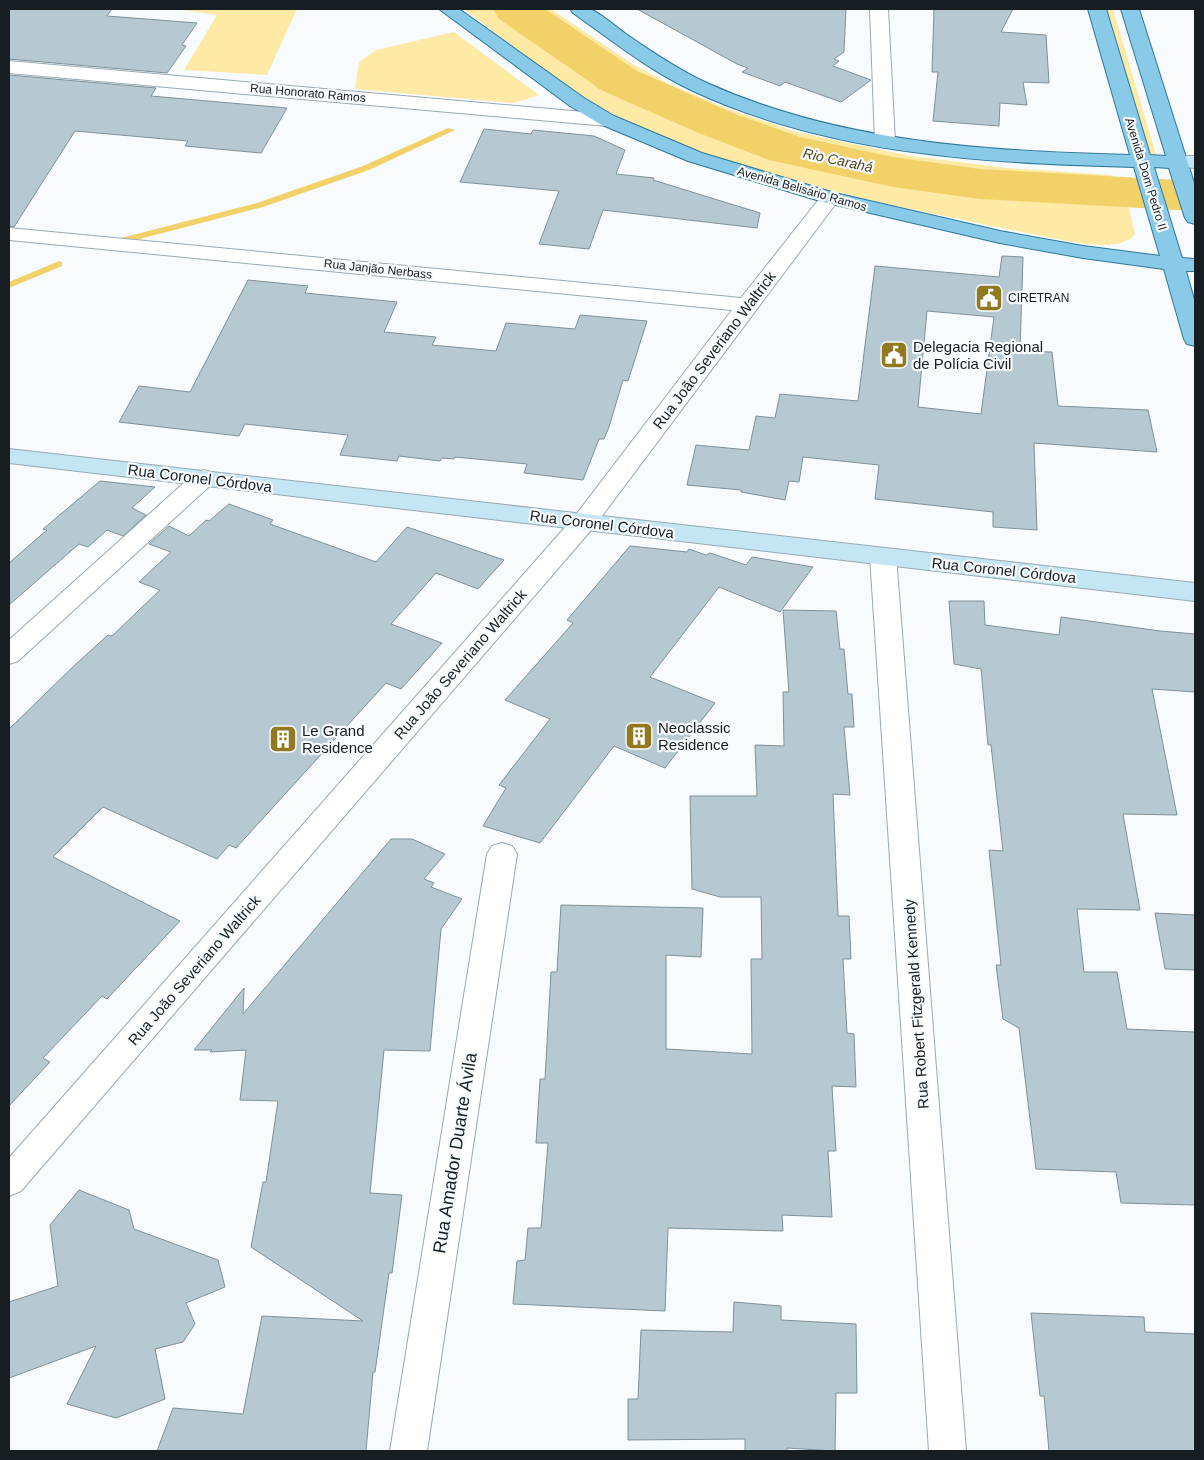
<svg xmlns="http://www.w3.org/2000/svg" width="1204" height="1460" font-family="Arial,sans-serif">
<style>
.green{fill:#fee9a5}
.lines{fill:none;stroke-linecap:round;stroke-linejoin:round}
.stream{fill:#f1d168;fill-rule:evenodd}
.river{fill:#f1d168;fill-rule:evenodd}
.building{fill:#b6c9d3;stroke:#7e9099;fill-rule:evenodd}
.street-casing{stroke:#97a9b3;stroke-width:2}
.secondary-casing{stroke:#97a9b3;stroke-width:2}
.primary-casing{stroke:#2d7798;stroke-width:2}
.street{fill:#fff;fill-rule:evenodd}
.secondary{fill:#c4e5f3;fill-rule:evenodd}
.primary{fill:#88cae7;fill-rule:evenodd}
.labels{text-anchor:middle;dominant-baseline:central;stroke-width:4.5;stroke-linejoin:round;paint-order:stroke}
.far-street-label{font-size:12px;fill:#171e22;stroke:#f7fbfd}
.far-poi-label{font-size:12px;fill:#171e22;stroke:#f7fbfd;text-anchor:start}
.far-water-label{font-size:14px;font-style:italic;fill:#53461a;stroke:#f7fbfd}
.poi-label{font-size:15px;fill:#171e22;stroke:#f7fbfd;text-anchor:start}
.street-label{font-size:15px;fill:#171e22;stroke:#f7fbfd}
.near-street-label{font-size:18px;fill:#171e22;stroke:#f7fbfd}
</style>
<rect width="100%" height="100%" fill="#f7fbfd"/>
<path class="green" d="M 177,9 L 297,9 L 267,75 L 184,70 L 217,15 Z
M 464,9 L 551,9 L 631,63 L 667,83 L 723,107 L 796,132 L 911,156 L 1007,168 L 1111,175 L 1123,185 L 1135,234 C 1121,253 1076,242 1056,239 C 959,219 860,200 764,173 C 723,160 679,148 639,128 C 575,96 521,53 464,9 Z
M 1105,9 L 1113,9 L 1156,155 L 1148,156 Z
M 454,32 L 539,95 L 514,103 L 355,89 L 359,62 L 376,50 Z"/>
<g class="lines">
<path class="stream" d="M 620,79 L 623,79 L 623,83 L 600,89 L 596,87 Z
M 448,128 L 455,130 L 369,170 L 263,207 L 124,243 L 120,240 L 121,238 L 257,203 L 363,166 Z
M 59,261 L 62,262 L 62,266 L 9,288 L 9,282 Z"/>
<path class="river" d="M 493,9 L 545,9 L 637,71 L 735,114 L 800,137 L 893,157 L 980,169 L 1195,181 L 1195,211 L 980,199 L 893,187 L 769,160 L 701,134 L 603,91 L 499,19 Z"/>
</g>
<path class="building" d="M 9,9 L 112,9 L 107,16 L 197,23 L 182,45 L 186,46 L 167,73 L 9,59 Z
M 637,9 L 846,9 L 844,52 L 834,59 L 839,61 L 833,66 L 871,80 L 841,102 L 785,82 L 780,86 L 742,72 L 748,68 L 737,64 Z
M 934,9 L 1013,9 L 1001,32 L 1046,35 L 1049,83 L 1023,82 L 1027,105 L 1000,103 L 999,126 L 933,121 L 938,72 L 932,72 Z
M 9,75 L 156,88 L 151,96 L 287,108 L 261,153 L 185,146 L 188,141 L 75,131 L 14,227 L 9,226 Z
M 484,129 L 531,134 L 533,130 L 594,136 L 625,150 L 616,174 L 654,178 L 653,180 L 760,213 L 757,228 L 603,210 L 589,249 L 539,244 L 559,191 L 460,182 Z
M 1002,256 L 1023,257 L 1020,351 L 1052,352 L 1058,406 L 1148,410 L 1157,452 L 1034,443 L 1037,530 L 993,527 L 993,512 L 875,499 L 879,465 L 803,457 L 799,482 L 789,481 L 785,500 L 741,492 L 741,490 L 687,485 L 696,445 L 749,450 L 756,416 L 775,418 L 780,394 L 858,401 L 875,266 L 999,277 ZM 927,311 L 994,317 L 981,414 L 918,407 Z
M 248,280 L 308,286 L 305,293 L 397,302 L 384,332 L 436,337 L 432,345 L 496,351 L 506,323 L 575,329 L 580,315 L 647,321 L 628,381 L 623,380 L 609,427 L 604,439 L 599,439 L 583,480 L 524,473 L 527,464 L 455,457 L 454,459 L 442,458 L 440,461 L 399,456 L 397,461 L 340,455 L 348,435 L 245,424 L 239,436 L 119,422 L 139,386 L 190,392 Z
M 100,481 L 155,487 L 132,508 L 146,515 L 123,536 L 107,530 L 88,547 L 79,544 L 9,605 L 9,563 L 47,530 L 43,529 Z
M 229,504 L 273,520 L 270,524 L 376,562 L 407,527 L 504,560 L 478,589 L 436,573 L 391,624 L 442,643 L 401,689 L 386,683 L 236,848 L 229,845 L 217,859 L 103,807 L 53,857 L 180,921 L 107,999 L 102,996 L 43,1058 L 50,1062 L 9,1106 L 9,729 L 77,663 L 108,635 L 112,636 L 160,590 L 139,582 L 171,552 L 149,544 L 169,526 L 189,536 L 206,520 L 209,521 Z
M 630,546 L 687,552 L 689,549 L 706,555 L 710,553 L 746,565 L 752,557 L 813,567 L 780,612 L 719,587 L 650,677 L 715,703 L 665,768 L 614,746 L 540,843 L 483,826 L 506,788 L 499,785 L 550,719 L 505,700 L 573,623 L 567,620 Z
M 949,601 L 984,601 L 985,625 L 1059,635 L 1061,617 L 1160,631 L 1195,634 L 1195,692 L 1152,689 L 1177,815 L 1123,814 L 1140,910 L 1077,909 L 1084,972 L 1117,972 L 1127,1029 L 1195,1032 L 1195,1205 L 1121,1203 L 1116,1172 L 1036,1169 L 1019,1028 L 1003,1019 L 996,965 L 1001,965 L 989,850 L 1003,851 L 991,745 L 988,745 L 981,669 L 954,664 Z
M 783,610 L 836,611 L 840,649 L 844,649 L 848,694 L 852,694 L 854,727 L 844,727 L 850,795 L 833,794 L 838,916 L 849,916 L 851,959 L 843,959 L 847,1033 L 854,1034 L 856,1087 L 832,1086 L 836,1151 L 828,1151 L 832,1217 L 782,1215 L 783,1231 L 668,1228 L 665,1311 L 513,1304 L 517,1261 L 525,1260 L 528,1228 L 541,1228 L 548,1143 L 536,1143 L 540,1079 L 545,1079 L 551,972 L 557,972 L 561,905 L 703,908 L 701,957 L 666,955 L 666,1049 L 752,1054 L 751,959 L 762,959 L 761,897 L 720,897 L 692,889 L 690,796 L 757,796 L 755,745 L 784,746 L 783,692 L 789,692 Z
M 391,839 L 412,839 L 445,854 L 424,879 L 434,883 L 431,887 L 462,899 L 441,929 L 430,1051 L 384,1050 L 370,1193 L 402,1195 L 392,1273 L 389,1273 L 375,1372 L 373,1372 L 366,1451 L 157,1451 L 173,1408 L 243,1414 L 262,1316 L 363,1321 L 251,1247 L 263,1182 L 266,1182 L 278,1101 L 240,1100 L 246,1050 L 210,1052 L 212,1050 L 194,1050 L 244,988 L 243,1014 Z
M 1155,913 L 1195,915 L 1195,970 L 1165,969 Z
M 79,1190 L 129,1210 L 134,1229 L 218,1260 L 225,1287 L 186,1303 L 195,1324 L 183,1342 L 155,1349 L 165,1399 L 116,1418 L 67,1404 L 96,1346 L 9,1378 L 9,1302 L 58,1286 L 50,1225 Z
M 734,1302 L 781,1306 L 781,1320 L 856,1324 L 857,1393 L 836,1393 L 835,1451 L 787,1448 L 787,1451 L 745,1451 L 745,1439 L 628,1440 L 628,1399 L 638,1399 L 641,1330 L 733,1332 Z
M 1031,1313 L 1144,1317 L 1145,1332 L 1195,1334 L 1195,1451 L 1049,1451 L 1044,1396 L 1040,1396 Z"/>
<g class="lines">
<g class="street-casing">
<path id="street" d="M 870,9 L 888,9 L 895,142 L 892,146 L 885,148 L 878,146 L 875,142 Z
M 9,61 L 607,114 L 614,116 L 617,120 L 614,124 L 607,126 L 9,73 Z
M 830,192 L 837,194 L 840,198 L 837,202 L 593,528 L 21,1191 L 9,1196 L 9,1158 L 575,516 L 732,310 L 9,240 L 9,228 L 741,298 L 823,194 Z
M 204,470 L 213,473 L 216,478 L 213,483 L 18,661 L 9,664 L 9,640 L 195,473 Z
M 883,548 L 892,550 L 896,556 L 966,1451 L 929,1451 L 870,556 L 874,550 Z
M 502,843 L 512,846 L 517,854 L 427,1451 L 390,1451 L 487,854 L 492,846 Z"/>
</g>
<g class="secondary-casing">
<path id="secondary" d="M 1178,156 L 1195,156 L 1195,168 L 1171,166 L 1168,162 L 1171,158 Z
M 9,449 L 1195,583 L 1195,601 L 9,463 Z"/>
</g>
<g class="primary-casing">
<path id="primary" d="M 439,9 L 459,9 L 584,98 L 614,116 L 702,153 L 835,193 L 1000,231 L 1083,246 L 1160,256 L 1134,167 C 985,163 831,155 693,91 C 650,71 611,40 573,13 L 570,9 C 576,9 587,7 592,10 C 604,16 615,26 626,34 C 652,52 679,70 707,83 C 840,143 987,151 1130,155 L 1088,9 L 1106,9 L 1150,155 L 1166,156 L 1121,9 L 1139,9 L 1195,186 L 1195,224 L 1188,222 L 1185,218 L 1169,168 L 1154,167 L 1182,258 L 1195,259 L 1195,271 L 1186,271 L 1195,303 L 1195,346 L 1187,344 L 1184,339 L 1164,269 L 1083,258 L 1000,243 L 823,202 L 688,161 L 600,124 L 570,106 Z"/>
</g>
<use href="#street" class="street"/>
<use href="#secondary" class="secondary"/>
<use href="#primary" class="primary"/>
</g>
<defs>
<g id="civic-square" transform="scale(1.4375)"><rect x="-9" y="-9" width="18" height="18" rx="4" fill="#927920" stroke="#f7fbfd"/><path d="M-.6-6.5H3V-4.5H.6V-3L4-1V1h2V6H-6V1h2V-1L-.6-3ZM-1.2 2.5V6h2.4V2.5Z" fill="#fff"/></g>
<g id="building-square" transform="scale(1.4375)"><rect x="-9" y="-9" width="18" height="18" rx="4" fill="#927920" stroke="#f7fbfd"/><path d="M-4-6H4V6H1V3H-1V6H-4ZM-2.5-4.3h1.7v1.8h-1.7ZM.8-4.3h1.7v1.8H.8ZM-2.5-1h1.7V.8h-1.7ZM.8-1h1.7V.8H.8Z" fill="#fff"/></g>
</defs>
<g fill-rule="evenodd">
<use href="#civic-square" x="989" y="298"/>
<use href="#civic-square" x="894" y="355"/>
<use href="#building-square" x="639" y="736"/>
<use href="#building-square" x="283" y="739"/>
</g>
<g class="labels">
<g class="far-street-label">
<text transform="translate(308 93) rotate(5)">Rua Honorato Ramos</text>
<text transform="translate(1146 174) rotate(73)">Avenida Dom Pedro II</text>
<text transform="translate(802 189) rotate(16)">Avenida Belisário Ramos</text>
<text transform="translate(378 269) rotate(6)">Rua Janjão Nerbass</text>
</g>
<g class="far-poi-label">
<text x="1008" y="298">CIRETRAN</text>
</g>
<g class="far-water-label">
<text transform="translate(838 160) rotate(12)">Rio Carahá</text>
</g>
<g class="poi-label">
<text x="913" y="346">Delegacia Regional<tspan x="913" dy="17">de Polícia Civil</tspan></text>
<text x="658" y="727">Neoclassic<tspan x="658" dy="17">Residence</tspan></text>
<text x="302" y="730">Le Grand<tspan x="302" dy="17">Residence</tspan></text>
</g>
<g class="street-label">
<text transform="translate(714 350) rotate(-53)">Rua João Severiano Waltrick</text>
<text transform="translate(200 478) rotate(7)">Rua Coronel Córdova</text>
<text transform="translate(602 524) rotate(7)">Rua Coronel Córdova</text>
<text transform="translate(1004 570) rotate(6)">Rua Coronel Córdova</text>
<text transform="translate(460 664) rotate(-49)">Rua João Severiano Waltrick</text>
<text transform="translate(194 970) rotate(-49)">Rua João Severiano Waltrick</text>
<text transform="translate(916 1004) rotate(-94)">Rua Robert Fitzgerald Kennedy</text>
</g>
<g class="near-street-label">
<text transform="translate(455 1153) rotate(-81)">Rua Amador Duarte Ávila</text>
</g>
</g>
<rect width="1204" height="1460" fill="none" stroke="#171e22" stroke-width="20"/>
</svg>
